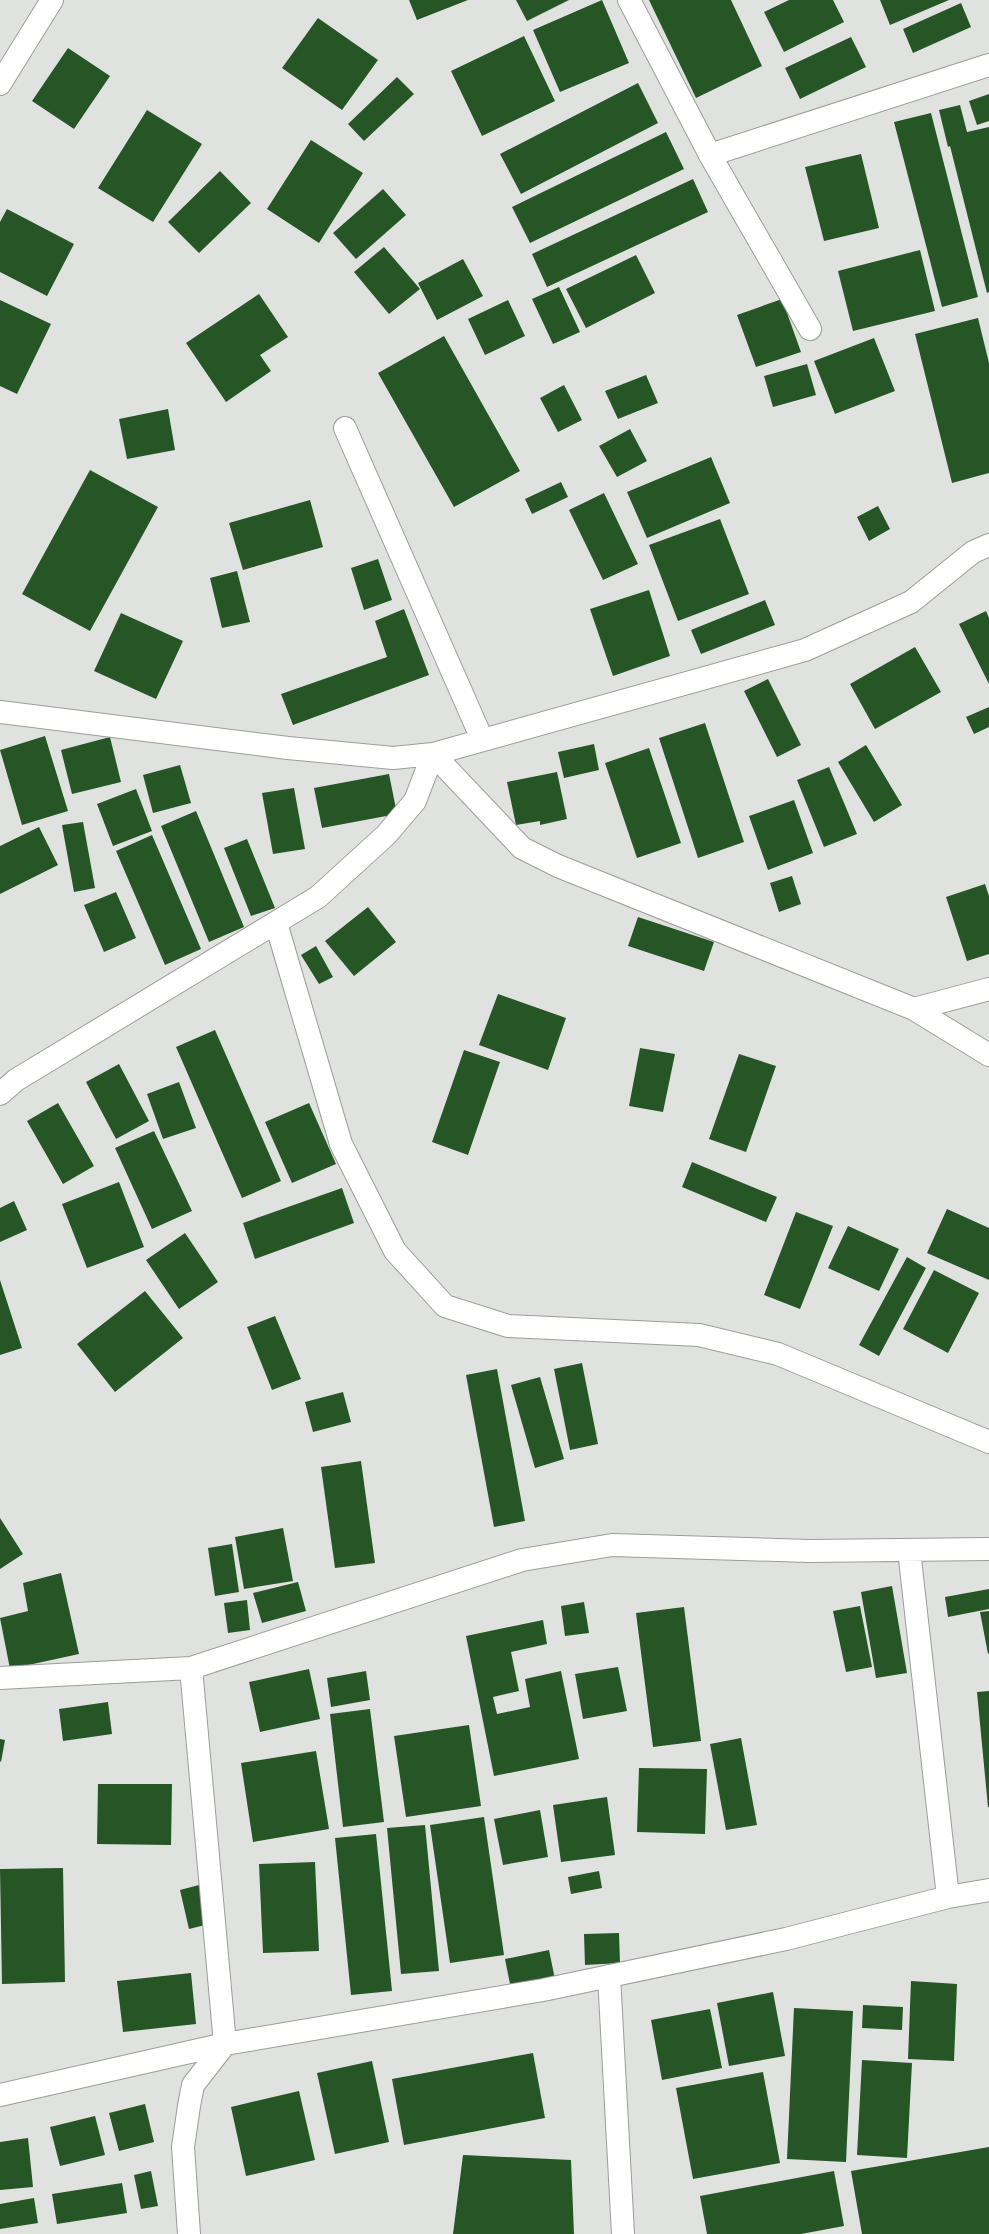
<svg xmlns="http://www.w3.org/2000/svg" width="989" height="2234" font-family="Signika,sans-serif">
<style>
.building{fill:#265526}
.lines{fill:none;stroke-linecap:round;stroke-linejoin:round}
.minor-casing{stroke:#9b9d9a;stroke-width:24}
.minor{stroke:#fff;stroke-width:22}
</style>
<rect width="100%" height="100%" fill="#e0e2e0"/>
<path class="building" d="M 409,0 L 468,0 L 417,20 Z
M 516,0 L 569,0 L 527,21 Z
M 602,0 L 629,63 L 560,92 L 533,30 Z
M 649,0 L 731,0 L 762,66 L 696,98 Z
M 789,0 L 833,0 L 844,22 L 784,52 L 764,12 Z
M 880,0 L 949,0 L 890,25 Z
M 961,3 L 971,27 L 913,53 L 903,29 Z
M 318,18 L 378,60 L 342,110 L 282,68 Z
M 524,36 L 555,101 L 482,136 L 451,71 Z
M 851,37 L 866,67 L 800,99 L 785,68 Z
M 68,48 L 110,76 L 74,129 L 32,101 Z
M 397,77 L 414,94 L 364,141 L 348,124 Z
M 638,83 L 658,123 L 521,194 L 500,154 Z
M 989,94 L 989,121 L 977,125 L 969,101 Z
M 960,105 L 967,132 L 989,127 L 989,292 L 987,293 L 950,146 L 948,147 L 939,110 Z
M 147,110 L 202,144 L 153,222 L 98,188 Z
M 931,113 L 978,297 L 942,307 L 894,122 Z
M 666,132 L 684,169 L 530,243 L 512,207 Z
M 311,140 L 363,173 L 319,243 L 267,209 Z
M 861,154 L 879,228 L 824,241 L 805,167 Z
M 220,171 L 251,203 L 199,253 L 168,222 Z
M 693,179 L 708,212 L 547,287 L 532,254 Z
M 383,189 L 406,215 L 356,259 L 333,233 Z
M 7,209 L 74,244 L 47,296 L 0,272 L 0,222 Z
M 384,247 L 420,289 L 389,314 L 354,272 Z
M 920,250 L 935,311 L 853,331 L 838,271 Z
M 636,255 L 655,293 L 586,328 L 566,289 Z
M 463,259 L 483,296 L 437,320 L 418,283 Z
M 559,287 L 580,332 L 553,344 L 532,299 Z
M 259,294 L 288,337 L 260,355 L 271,371 L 226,402 L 186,343 Z
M 782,299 L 801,352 L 756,367 L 737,315 Z
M 0,300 L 51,324 L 17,394 L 0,386 Z
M 508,300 L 525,336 L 485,355 L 468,319 Z
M 978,318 L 989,363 L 989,473 L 952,483 L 915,334 Z
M 444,336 L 520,471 L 454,507 L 378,373 Z
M 874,338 L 895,391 L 835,414 L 814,361 Z
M 807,364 L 816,395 L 773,407 L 764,376 Z
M 646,375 L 658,403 L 618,419 L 605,391 Z
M 564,385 L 582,420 L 558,432 L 540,398 Z
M 168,409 L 175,450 L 127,459 L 119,419 Z
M 630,429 L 647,461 L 617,477 L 599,446 Z
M 711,457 L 730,503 L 647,538 L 627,492 Z
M 90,470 L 158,507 L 90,631 L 22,594 Z
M 561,482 L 568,497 L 532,514 L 525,499 Z
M 604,493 L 638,564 L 603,580 L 569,510 Z
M 310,500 L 323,547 L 243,570 L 229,523 Z
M 878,506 L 890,529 L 869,541 L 857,517 Z
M 720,519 L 749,594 L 678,621 L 649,545 Z
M 378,559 L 392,600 L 364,610 L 351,568 Z
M 237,571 L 250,622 L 222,628 L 210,578 Z
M 649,590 L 670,656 L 613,676 L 590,609 Z
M 765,600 L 775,625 L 701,654 L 691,630 Z
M 404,609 L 429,675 L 293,725 L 281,694 L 387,657 L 375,621 Z
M 986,611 L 989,618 L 989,684 L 959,624 Z
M 121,613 L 183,641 L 156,699 L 94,671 Z
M 915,647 L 941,692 L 875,729 L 850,684 Z
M 768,679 L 801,745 L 777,757 L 744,691 Z
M 989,707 L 989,727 L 974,734 L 966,717 Z
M 705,723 L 744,842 L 698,858 L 659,738 Z
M 45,736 L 68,811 L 22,825 L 0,750 Z
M 110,737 L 121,782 L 72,794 L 61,750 Z
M 594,744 L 599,770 L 564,778 L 558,752 Z
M 866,745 L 902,805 L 874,822 L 838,762 Z
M 649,748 L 681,843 L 637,858 L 605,763 Z
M 180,765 L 191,803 L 153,813 L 143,775 Z
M 829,767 L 857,834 L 824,847 L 797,780 Z
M 557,772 L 567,819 L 540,825 L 540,821 L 516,825 L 507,782 Z
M 389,774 L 397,814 L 322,828 L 314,788 Z
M 294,788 L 305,849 L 273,854 L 262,793 Z
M 136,789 L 152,831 L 113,846 L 97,804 Z
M 794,800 L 813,853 L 768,870 L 749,816 Z
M 196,811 L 244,927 L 209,942 L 161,826 Z
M 83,822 L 95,888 L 74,892 L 62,825 Z
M 39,827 L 58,865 L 0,894 L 0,846 Z
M 152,835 L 201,949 L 165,965 L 116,851 Z
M 247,839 L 275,908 L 251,916 L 224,848 Z
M 792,876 L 801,904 L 779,912 L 770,883 Z
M 985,884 L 989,896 L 989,954 L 967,961 L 946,897 Z
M 116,892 L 136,938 L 104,952 L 84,905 Z
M 368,907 L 396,942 L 354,976 L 325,941 Z
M 638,917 L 714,942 L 704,971 L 628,946 Z
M 316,946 L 333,977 L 319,984 L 301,955 Z
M 498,994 L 566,1018 L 548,1070 L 479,1045 Z
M 215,1030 L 281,1181 L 242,1198 L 176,1047 Z
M 640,1048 L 675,1054 L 663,1112 L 629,1106 Z
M 464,1050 L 500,1062 L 468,1155 L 432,1142 Z
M 739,1054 L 776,1066 L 746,1152 L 709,1139 Z
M 119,1064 L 149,1121 L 116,1139 L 86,1082 Z
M 179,1082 L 196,1128 L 163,1139 L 147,1094 Z
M 58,1103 L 94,1166 L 63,1184 L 27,1121 Z
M 309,1103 L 336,1164 L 292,1183 L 265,1122 Z
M 154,1131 L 192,1211 L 152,1229 L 115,1148 Z
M 692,1162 L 777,1197 L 766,1222 L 682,1187 Z
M 119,1182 L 144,1247 L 87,1268 L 62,1204 Z
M 342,1188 L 354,1223 L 255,1259 L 243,1223 Z
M 14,1201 L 27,1230 L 0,1242 L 0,1208 Z
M 947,1209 L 989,1228 L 989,1280 L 927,1253 Z
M 796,1212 L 833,1226 L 800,1309 L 764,1295 Z
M 848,1226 L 899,1249 L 879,1291 L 828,1268 Z
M 185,1233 L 218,1282 L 179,1309 L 146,1260 Z
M 907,1257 L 926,1268 L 879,1356 L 859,1345 Z
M 934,1270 L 979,1293 L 948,1353 L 903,1329 Z
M 0,1280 L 22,1348 L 0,1355 Z
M 145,1291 L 183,1338 L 115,1392 L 77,1344 Z
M 275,1316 L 301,1379 L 272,1390 L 247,1327 Z
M 582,1363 L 598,1444 L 570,1450 L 554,1369 Z
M 497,1369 L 525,1521 L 494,1527 L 466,1375 Z
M 540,1377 L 564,1459 L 535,1468 L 511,1385 Z
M 343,1392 L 351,1422 L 313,1432 L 305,1402 Z
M 361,1461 L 375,1563 L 335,1568 L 321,1467 Z
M 0,1518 L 23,1554 L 0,1569 Z
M 283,1528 L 293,1581 L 244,1589 L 235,1537 Z
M 232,1544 L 239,1592 L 215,1596 L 208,1548 Z
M 61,1573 L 79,1654 L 10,1669 L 0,1618 L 28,1611 L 23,1583 Z
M 298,1582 L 306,1611 L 262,1623 L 253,1593 Z
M 892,1586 L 907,1673 L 876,1678 L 861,1592 Z
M 989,1589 L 989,1609 L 948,1617 L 945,1597 Z
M 247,1600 L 250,1630 L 228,1633 L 224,1603 Z
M 584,1602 L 589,1633 L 565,1636 L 561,1606 Z
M 860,1606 L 872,1667 L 846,1672 L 833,1611 Z
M 684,1607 L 701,1741 L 653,1747 L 636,1613 Z
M 989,1611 L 989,1653 L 988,1654 L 980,1612 Z
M 543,1620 L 547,1644 L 511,1652 L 519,1691 L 493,1697 L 497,1714 L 530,1707 L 525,1679 L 561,1671 L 579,1759 L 494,1776 L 466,1636 Z
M 618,1667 L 627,1711 L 583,1719 L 575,1674 Z
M 309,1669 L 320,1719 L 260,1732 L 249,1682 Z
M 366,1671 L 370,1700 L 331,1707 L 327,1678 Z
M 989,1691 L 989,1807 L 988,1807 L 977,1692 Z
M 108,1702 L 112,1734 L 63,1741 L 59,1709 Z
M 370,1709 L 384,1822 L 343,1827 L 330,1714 Z
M 469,1725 L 481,1806 L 406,1817 L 394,1736 Z
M 741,1738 L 757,1825 L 726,1830 L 710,1744 Z
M 0,1739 L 5,1740 L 1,1762 L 0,1761 Z
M 316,1751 L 329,1829 L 253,1842 L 241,1763 Z
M 639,1768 L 707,1769 L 705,1834 L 637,1832 Z
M 98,1784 L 172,1784 L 171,1845 L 97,1844 Z
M 607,1797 L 615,1855 L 561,1862 L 553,1805 Z
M 540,1810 L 548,1857 L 503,1865 L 494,1819 Z
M 484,1817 L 504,1955 L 450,1963 L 430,1825 Z
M 425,1825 L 439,1971 L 401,1974 L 387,1828 Z
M 376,1834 L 392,1991 L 351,1995 L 335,1838 Z
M 315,1862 L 319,1951 L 263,1953 L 259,1864 Z
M 63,1868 L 65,1982 L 2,1984 L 0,1869 Z
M 599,1871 L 602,1888 L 571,1894 L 568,1877 Z
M 199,1885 L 209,1924 L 189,1929 L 180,1890 Z
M 619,1933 L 620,1963 L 585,1965 L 584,1934 Z
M 549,1950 L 556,1984 L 512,1994 L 505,1959 Z
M 191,1973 L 196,2024 L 123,2032 L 117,1981 Z
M 911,1981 L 957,1984 L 954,2061 L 908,2059 Z
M 773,1992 L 785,2056 L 729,2066 L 717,2003 Z
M 863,2005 L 903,2007 L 902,2030 L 862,2028 Z
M 794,2008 L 853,2011 L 846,2162 L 787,2159 Z
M 710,2009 L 722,2068 L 662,2080 L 651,2020 Z
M 533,2053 L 545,2118 L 404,2145 L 392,2079 Z
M 862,2060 L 912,2063 L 907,2158 L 857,2155 Z
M 372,2061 L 389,2142 L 335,2154 L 317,2073 Z
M 763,2072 L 780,2163 L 693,2179 L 676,2088 Z
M 299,2091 L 315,2160 L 246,2176 L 231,2107 Z
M 145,2104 L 154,2142 L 119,2151 L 109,2113 Z
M 95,2116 L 105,2155 L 60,2166 L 50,2127 Z
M 28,2138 L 33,2187 L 0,2190 L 0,2142 Z
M 989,2147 L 989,2234 L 862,2234 L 851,2171 Z
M 463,2155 L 571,2160 L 574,2234 L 453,2234 Z
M 151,2171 L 158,2206 L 141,2209 L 134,2175 Z
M 834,2171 L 844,2226 L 801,2234 L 707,2234 L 700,2196 Z
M 122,2183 L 127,2213 L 57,2224 L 52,2194 Z
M 34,2198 L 38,2223 L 0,2229 L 0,2204 Z"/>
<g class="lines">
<g class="minor-casing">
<path id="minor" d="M 629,0 L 710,155 L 810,329
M 0,84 L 52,0
M 710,155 L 989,65
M 345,428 L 482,739
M 0,712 L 288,748 L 393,758 L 433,754 L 805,650 L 911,602 L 973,552 L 989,545
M 433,754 L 522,848 L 558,866 L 914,1009 L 989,1055
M 276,923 L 341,1144 L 395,1251 L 445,1306 L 508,1326 L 699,1335 L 778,1354 L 989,1442
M 914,1009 L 989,989
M 0,1094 L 16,1080 L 318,897 L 386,835 L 415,801 L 433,754
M 909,1550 L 948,1897
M 0,1678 L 191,1668 L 522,1560 L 612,1545 L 809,1551 L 989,1549
M 609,1976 L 623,2234
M 0,2095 L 225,2044 L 543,1990 L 786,1939 L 948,1897 L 989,1890
M 189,2234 L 183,2147 L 189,2106 L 193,2085 L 225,2044 L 191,1668"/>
</g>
<use href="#minor" class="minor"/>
</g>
</svg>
